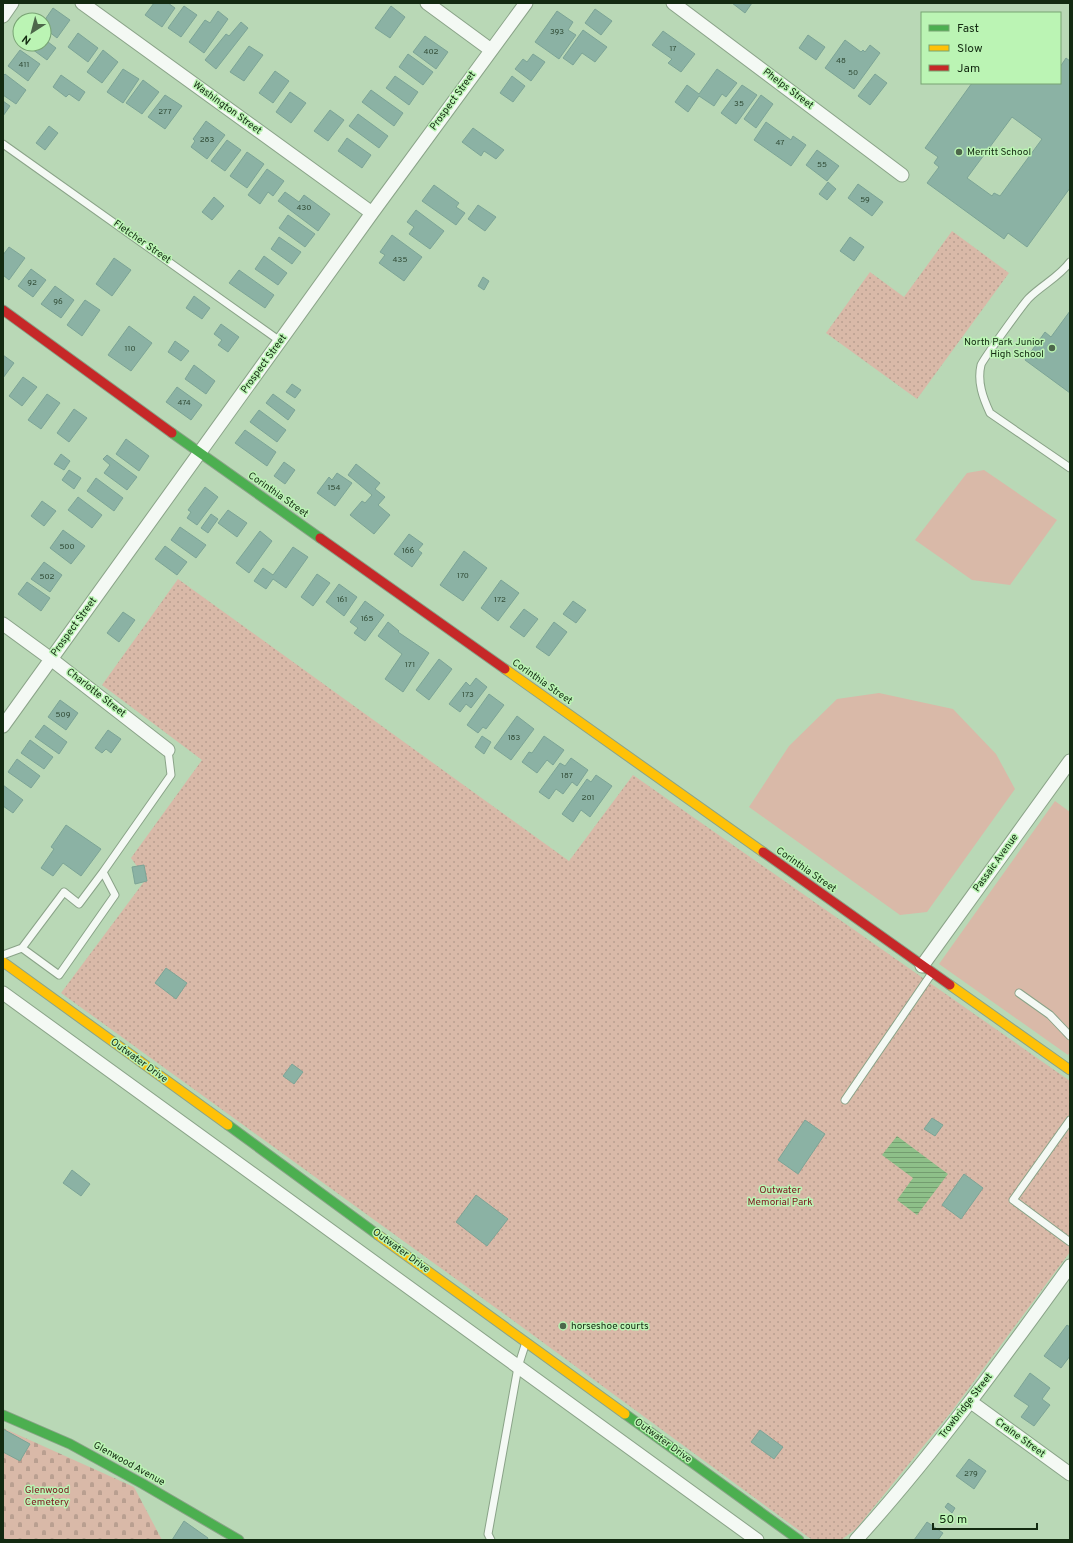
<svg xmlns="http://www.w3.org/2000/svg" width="1073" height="1543" font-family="Overpass,sans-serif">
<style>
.green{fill:#d9b9a8}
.cemetery{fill:url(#cemetery-stones)}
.park{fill:url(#park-dots)}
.water{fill:url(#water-rules)}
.building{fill:#8bb2a4;stroke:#7ca496;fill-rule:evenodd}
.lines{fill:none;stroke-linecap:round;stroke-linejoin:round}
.lane-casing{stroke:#8aa388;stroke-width:9}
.street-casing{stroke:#8aa388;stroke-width:15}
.fast-casing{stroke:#8aa388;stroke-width:11}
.slow-casing{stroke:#8aa388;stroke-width:11}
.jam-casing{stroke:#8aa388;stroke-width:11}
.lane{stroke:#f4f9f4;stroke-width:7}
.street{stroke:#f4f9f4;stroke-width:13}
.fast{stroke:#4caf50;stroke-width:9}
.slow{stroke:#ffc107;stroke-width:9}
.jam{stroke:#c62828;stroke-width:9}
.poi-dot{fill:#4d674b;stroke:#bbf4b4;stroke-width:1.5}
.labels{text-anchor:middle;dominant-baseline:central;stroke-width:3;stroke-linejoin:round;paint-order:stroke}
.number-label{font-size:8px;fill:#314c36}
.street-label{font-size:10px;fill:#132a11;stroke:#bbf4b4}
.poi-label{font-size:10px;fill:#132a11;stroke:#bbf4b4;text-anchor:start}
.park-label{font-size:10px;fill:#7c141e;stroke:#bbf4b4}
</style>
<defs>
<pattern id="cemetery-stones" width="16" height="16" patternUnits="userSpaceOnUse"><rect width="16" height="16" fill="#d9b9a8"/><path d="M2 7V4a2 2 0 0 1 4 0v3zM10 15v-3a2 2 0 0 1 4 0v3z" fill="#b99f90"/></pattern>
<pattern id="park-dots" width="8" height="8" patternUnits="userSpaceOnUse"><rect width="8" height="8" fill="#d9b9a8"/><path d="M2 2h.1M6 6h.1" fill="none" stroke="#b99f90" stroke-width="1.8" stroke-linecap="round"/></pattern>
<pattern id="water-rules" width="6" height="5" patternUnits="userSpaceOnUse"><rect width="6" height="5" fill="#8ec089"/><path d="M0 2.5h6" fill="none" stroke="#739c6f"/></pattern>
</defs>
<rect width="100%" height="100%" fill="#b9d8b6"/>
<path class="green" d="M 984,470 L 1057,520 L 1010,585 L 972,580 L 915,540 L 967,473 Z
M 879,693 L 953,709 L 996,754 L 1015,789 L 927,912 L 900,915 L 749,807 L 789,746 L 837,699 Z
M 1055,801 L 1070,812 L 1070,1052 L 1068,1055 L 939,964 Z"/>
<path class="cemetery" d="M 3,1428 L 134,1487 L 162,1540 L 3,1540 Z"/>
<path class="park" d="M 952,231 L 1009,273 L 917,399 L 826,333 L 870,272 L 904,297 Z
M 178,579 L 569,861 L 633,775 L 1070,1081 L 1070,1252 L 952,1411 L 856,1529 L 841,1540 L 813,1540 L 808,1537 L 500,1311 L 61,993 L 146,879 L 131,858 L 202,760 L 102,685 Z"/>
<path class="water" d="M 897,1136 L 948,1174 L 917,1215 L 897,1200 L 913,1178 L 882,1155 Z"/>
<path class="building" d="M 154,3 L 168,3 L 175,8 L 162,27 L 145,15 Z
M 732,3 L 752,3 L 745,13 Z
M 184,6 L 197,15 L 181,37 L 168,28 Z
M 391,6 L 405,17 L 390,38 L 375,28 Z
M 53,8 L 70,20 L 57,38 L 44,28 L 44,21 Z
M 595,9 L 612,21 L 601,35 L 585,23 Z
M 218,11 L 228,19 L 204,53 L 189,42 L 205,20 L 210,23 Z
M 557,11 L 573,22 L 568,30 L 576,35 L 559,59 L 535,42 Z
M 241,22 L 248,28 L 216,69 L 205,60 L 226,34 L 229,36 Z
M 583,30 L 607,47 L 595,62 L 582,53 L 573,65 L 563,58 Z
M 663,31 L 695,54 L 681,72 L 668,63 L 672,59 L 652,45 Z
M 78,33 L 98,48 L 88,62 L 68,47 Z
M 808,35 L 825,47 L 816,60 L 799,48 Z
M 425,36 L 448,52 L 436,69 L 413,52 Z
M 44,39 L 56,48 L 47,60 L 25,44 L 44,44 Z
M 845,40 L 861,52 L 863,50 L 865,52 L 870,45 L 880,53 L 854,89 L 825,68 Z
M 249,46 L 263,55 L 244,81 L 230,72 Z
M 20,50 L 40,64 L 28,81 L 8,66 Z
M 103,50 L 118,62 L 102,83 L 87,72 Z
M 408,54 L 433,72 L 423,85 L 399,67 Z
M 533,54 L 545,62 L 531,81 L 515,69 L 523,59 L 527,62 Z
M 1066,58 L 1070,61 L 1070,188 L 1027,247 L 1008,233 L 1004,239 L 927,183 L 939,167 L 934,163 L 938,157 L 925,148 L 972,83 L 1060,83 L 1060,67 ZM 1012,117 L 1042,139 L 1000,196 L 994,193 L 992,196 L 967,178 Z
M 123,69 L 139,79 L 123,103 L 107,92 Z
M 717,69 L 737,83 L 726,97 L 722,94 L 714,106 L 699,96 L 688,112 L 675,102 L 687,85 L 699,94 Z
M 275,71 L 289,81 L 273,103 L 259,93 Z
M 5,74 L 26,90 L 16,104 L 3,95 L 3,76 Z
M 875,74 L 887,83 L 870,105 L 858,96 Z
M 61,75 L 85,92 L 79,101 L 69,94 L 66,97 L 53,87 Z
M 395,76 L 418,92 L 409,105 L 386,88 Z
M 512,76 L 525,86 L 513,102 L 500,93 Z
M 143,80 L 159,92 L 142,114 L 126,103 Z
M 742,85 L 757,95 L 736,124 L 721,113 Z
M 371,90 L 403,113 L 394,126 L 362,102 Z
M 290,92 L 306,103 L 291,123 L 276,112 Z
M 165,95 L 182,106 L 165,129 L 148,117 Z
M 761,95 L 773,104 L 756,128 L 744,119 Z
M 3,101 L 10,106 L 3,116 Z
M 330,110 L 344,120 L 328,141 L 314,131 Z
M 358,114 L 388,136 L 379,148 L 349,126 Z
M 206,121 L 225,135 L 207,159 L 191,147 L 195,141 L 193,139 Z
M 766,122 L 791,140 L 793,136 L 806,145 L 791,166 L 754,140 Z
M 49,126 L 58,133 L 45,150 L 36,143 Z
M 473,128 L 504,150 L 496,159 L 484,151 L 481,156 L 462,142 Z
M 347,138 L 371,155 L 362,168 L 338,151 Z
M 227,140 L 241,150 L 225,171 L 211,161 Z
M 817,150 L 839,166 L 827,181 L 806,165 Z
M 247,152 L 264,164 L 247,188 L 230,176 Z
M 267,169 L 284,181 L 273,196 L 268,192 L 260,204 L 248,195 Z
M 828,182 L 836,189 L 827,200 L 819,194 Z
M 858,184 L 883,202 L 872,216 L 848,198 Z
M 434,185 L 459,203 L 456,207 L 465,213 L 456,225 L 422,201 Z
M 285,192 L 299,202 L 304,195 L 330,214 L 318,231 L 278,201 Z
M 214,197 L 224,206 L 212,220 L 202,212 Z
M 478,205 L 496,217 L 485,231 L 468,219 Z
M 416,210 L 444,231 L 430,249 L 409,234 L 414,227 L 407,222 Z
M 288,215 L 315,234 L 305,247 L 279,228 Z
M 392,235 L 422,257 L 404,281 L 379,263 L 385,255 L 380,252 Z
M 279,237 L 301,252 L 292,264 L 271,249 Z
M 850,237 L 864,247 L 854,261 L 840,251 Z
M 9,247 L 25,258 L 9,280 L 3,275 L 3,255 Z
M 264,256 L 287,273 L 278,285 L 255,269 Z
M 114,258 L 131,270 L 112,296 L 96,284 Z
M 31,269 L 46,280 L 33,297 L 18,286 Z
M 239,270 L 274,295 L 265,308 L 229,283 Z
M 483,277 L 489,281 L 484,290 L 478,286 Z
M 55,286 L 74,300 L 61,318 L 41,304 Z
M 194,296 L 210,308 L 202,319 L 186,308 Z
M 85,300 L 100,310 L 82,336 L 67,325 Z
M 1070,311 L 1070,393 L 1025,360 L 1045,332 L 1051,337 Z
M 221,324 L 239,337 L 228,352 L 218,345 L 222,340 L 214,334 Z
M 129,326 L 152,343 L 131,371 L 108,355 Z
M 175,341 L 189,351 L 181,361 L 168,352 Z
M 3,355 L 14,363 L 3,378 Z
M 194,365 L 215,381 L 206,394 L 185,379 Z
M 23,377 L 37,387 L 22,406 L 9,396 Z
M 292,384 L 301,390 L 295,398 L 286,392 Z
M 177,387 L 202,405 L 191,420 L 166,402 Z
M 47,394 L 60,403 L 41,429 L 28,420 Z
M 273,394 L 295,410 L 288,420 L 266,403 Z
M 74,409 L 87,418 L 69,442 L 57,433 Z
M 259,410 L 286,430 L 277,442 L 250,422 Z
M 245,430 L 276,452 L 267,466 L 235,443 Z
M 126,439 L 149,456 L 139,471 L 116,454 Z
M 61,454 L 70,461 L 64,470 L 54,464 Z
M 107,455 L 137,477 L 127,490 L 104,473 L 110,465 L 103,459 Z
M 284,462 L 295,470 L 285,484 L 274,476 Z
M 356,464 L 380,483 L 375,489 L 385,497 L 378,505 L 390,515 L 374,534 L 350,515 L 362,501 L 365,503 L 372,495 L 348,475 Z
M 69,470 L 81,478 L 74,489 L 62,480 Z
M 337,473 L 352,483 L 335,506 L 317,493 L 329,477 L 332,480 Z
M 96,478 L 123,498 L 114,511 L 87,491 Z
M 205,487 L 218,497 L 197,525 L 187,518 L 191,512 L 188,510 Z
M 78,497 L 102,515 L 92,528 L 68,510 Z
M 42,501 L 56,511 L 44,526 L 31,516 Z
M 228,510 L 247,523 L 237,537 L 218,523 Z
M 211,514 L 218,519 L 208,533 L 201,528 Z
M 180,527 L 206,545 L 196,558 L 171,540 Z
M 63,530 L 85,546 L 71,564 L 50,548 Z
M 260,531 L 272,541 L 249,573 L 236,563 Z
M 409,534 L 423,544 L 418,550 L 422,553 L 412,567 L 394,554 Z
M 165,546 L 187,562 L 177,575 L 155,559 Z
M 293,547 L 308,557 L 286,588 L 273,579 L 266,589 L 254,581 L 263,568 L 273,575 Z
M 464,551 L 487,568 L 463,601 L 440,585 Z
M 44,562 L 62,575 L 50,592 L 31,579 Z
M 317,574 L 330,583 L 313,606 L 301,597 Z
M 501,580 L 519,593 L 498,621 L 481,608 Z
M 27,582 L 50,598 L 41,611 L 18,594 Z
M 339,584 L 357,597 L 344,616 L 326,602 Z
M 365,601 L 384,615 L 365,641 L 354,633 L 358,628 L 350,622 Z
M 573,601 L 586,610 L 576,623 L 563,614 Z
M 524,609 L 538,619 L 524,637 L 510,627 Z
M 123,612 L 135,620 L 119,642 L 107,633 Z
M 388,622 L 399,631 L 398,632 L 429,653 L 403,692 L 385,679 L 402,654 L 378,636 Z
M 554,622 L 567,632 L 549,656 L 536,647 Z
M 439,659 L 452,669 L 429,700 L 416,690 Z
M 476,678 L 487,687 L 471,708 L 466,704 L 460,712 L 449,704 L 466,682 L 470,686 Z
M 489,694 L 504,705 L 486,729 L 483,727 L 478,733 L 467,725 Z
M 60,700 L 78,713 L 66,730 L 48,717 Z
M 517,716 L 534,729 L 511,760 L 494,748 Z
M 44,725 L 67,742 L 59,754 L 35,737 Z
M 108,730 L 121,739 L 111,753 L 106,749 L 102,753 L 95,748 Z
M 482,736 L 491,742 L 484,754 L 475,747 Z
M 544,736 L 564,750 L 553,765 L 547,760 L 537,773 L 522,762 L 529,752 L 532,753 Z
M 30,740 L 53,757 L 44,769 L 21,753 Z
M 571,758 L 588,770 L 577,786 L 572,782 L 563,794 L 556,789 L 549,799 L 539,792 L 560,763 L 565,766 Z
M 17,759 L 40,776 L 31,788 L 8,772 Z
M 596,775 L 612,786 L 590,817 L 581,810 L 573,822 L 562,814 L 587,779 L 591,782 Z
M 3,785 L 23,800 L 13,813 L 3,806 Z
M 66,825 L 101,849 L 81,876 L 63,863 L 53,876 L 41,868 L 54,849 L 51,847 Z
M 144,865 L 147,881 L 135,884 L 132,867 Z
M 166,968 L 187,983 L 176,999 L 155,983 Z
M 292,1064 L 303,1072 L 294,1084 L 283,1076 Z
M 932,1118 L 943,1125 L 935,1136 L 924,1129 Z
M 805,1120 L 825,1134 L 798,1174 L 778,1160 Z
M 72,1170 L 90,1184 L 81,1196 L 63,1183 Z
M 964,1174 L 983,1188 L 961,1219 L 942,1205 Z
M 476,1195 L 508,1219 L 487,1246 L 456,1222 Z
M 1067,1325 L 1070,1327 L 1070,1356 L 1061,1368 L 1044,1356 Z
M 1030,1373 L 1050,1388 L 1042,1399 L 1050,1405 L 1034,1426 L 1021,1417 L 1029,1406 L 1014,1396 Z
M 3,1429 L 30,1444 L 20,1461 L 3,1452 Z
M 760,1430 L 783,1447 L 774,1459 L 751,1442 Z
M 969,1459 L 986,1471 L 974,1489 L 956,1476 Z
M 948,1503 L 955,1508 L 952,1513 L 945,1507 Z
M 184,1521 L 208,1538 L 207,1540 L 172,1540 Z
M 927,1522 L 943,1533 L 938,1540 L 914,1540 Z"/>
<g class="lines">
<g class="lane-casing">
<path id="lane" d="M 3,144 L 280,341
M 1070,262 C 1059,277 1042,285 1029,298 C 1023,304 982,361 981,365 C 977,382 983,398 990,413 L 1070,468
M 103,872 L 79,904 L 64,892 L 22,948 L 59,975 L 115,895 L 103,872 L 171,775 L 168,750
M 3,955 L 22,948
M 1019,993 L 1050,1015 L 1070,1036
M 845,1100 L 932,973
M 1070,1120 L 1013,1200 L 1070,1242
M 491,1540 L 488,1534 L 518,1367 L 526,1342"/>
</g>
<g class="street-casing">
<path id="street" d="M 82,3 L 372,213
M 427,3 L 491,50
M 673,3 L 902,175
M 3,16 L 12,3
M 3,624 L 51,659 L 168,750
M 3,726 L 372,213 L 526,3
M 922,966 L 1070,761
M 3,993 L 757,1540
M 971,1402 L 1070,1474
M 856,1540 C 934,1454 1002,1360 1070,1266"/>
</g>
<g class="fast-casing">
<path id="fast" d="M 172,433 L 320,538
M 228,1125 L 378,1235
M 625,1414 L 799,1540
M 3,1415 L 70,1444 L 143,1484 L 239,1540"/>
</g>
<g class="slow-casing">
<path id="slow" d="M 505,669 L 763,852
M 3,962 L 228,1125
M 950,985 L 1070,1070
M 378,1235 L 625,1414"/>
</g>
<g class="jam-casing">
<path id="jam" d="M 3,310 L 172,433
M 320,538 L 505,669
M 763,852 L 950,985"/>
</g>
<use href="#lane" class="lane"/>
<use href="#street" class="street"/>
<use href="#fast" class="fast"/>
<use href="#slow" class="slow"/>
<use href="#jam" class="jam"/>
</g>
<g class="poi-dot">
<circle cx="959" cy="152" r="4"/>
<circle cx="1052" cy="348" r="4"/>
<circle cx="563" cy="1326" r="4"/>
</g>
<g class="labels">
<g class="number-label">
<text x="557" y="32">393</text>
<text x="673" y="49">17</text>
<text x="431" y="52">402</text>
<text x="841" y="61">48</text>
<text x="24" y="65">411</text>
<text x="853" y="73">50</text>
<text x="739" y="104">35</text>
<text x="165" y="112">277</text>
<text x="207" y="140">283</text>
<text x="780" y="143">47</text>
<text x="822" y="165">55</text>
<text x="865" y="200">59</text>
<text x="304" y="208">430</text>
<text x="400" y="260">435</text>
<text x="32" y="283">92</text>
<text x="58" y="302">96</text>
<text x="130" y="349">110</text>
<text x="184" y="403">474</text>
<text x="334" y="488">154</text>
<text x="67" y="547">500</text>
<text x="408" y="551">166</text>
<text x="463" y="576">170</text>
<text x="47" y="577">502</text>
<text x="342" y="600">161</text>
<text x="500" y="600">172</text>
<text x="367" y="619">165</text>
<text x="410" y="665">171</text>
<text x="468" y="695">173</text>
<text x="63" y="715">509</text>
<text x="514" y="738">183</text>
<text x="567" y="776">187</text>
<text x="588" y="798">201</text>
<text x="971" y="1474">279</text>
</g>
<g class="street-label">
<text transform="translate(788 89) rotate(37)">Phelps Street</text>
<text transform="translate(453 101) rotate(-54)">Prospect Street</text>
<text transform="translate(227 108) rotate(36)">Washington Street</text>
<text transform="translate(142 242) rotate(35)">Fletcher Street</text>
<text transform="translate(264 364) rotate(-54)">Prospect Street</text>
<text transform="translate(278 495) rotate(35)">Corinthia Street</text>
<text transform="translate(74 627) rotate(-54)">Prospect Street</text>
<text transform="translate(542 682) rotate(35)">Corinthia Street</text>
<text transform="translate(96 693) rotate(38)">Charlotte Street</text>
<text transform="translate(996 863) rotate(-54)">Passaic Avenue</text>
<text transform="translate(806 870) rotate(35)">Corinthia Street</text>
<text transform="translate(139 1061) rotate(36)">Outwater Drive</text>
<text transform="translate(401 1251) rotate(36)">Outwater Drive</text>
<text transform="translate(966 1406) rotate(-52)">Trowbridge Street</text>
<text transform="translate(1020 1438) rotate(36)">Craine Street</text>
<text transform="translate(663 1441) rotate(36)">Outwater Drive</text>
<text transform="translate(129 1464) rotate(29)">Glenwood Avenue</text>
</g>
<g class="poi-label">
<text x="967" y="152">Merritt School</text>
<text x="1044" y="342" text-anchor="end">North Park Junior<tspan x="1044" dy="12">High School</tspan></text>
<text x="571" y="1326">horseshoe courts</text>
</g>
<g class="park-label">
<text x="780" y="1190">Outwater<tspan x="780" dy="12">Memorial Park</tspan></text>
<text x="47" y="1490">Glenwood<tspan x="47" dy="12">Cemetery</tspan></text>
</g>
</g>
<rect width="1073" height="1543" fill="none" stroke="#132a11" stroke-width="8"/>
<rect x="921" y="12" width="140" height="72" fill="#bbf4b4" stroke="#78a373"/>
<rect x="929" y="25" width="20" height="6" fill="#4caf50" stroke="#78a373"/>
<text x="957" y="32" font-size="12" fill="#132a11">Fast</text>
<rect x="929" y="45" width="20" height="6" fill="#ffc107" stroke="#78a373"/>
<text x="957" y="52" font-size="12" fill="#132a11">Slow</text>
<rect x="929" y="65" width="20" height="6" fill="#c62828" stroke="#78a373"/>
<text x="957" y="72" font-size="12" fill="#132a11">Jam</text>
<g transform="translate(32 32) rotate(216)"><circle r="19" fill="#bbf4b4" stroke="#78a373"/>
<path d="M0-3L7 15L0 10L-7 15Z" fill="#4d674b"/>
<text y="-6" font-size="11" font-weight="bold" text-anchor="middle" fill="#132a11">N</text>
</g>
<path d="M933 1523v6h104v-6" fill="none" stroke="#132a11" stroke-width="2"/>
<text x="939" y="1523" font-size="12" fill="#132a11" stroke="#bbf4b4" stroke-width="3" paint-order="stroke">50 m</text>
</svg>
